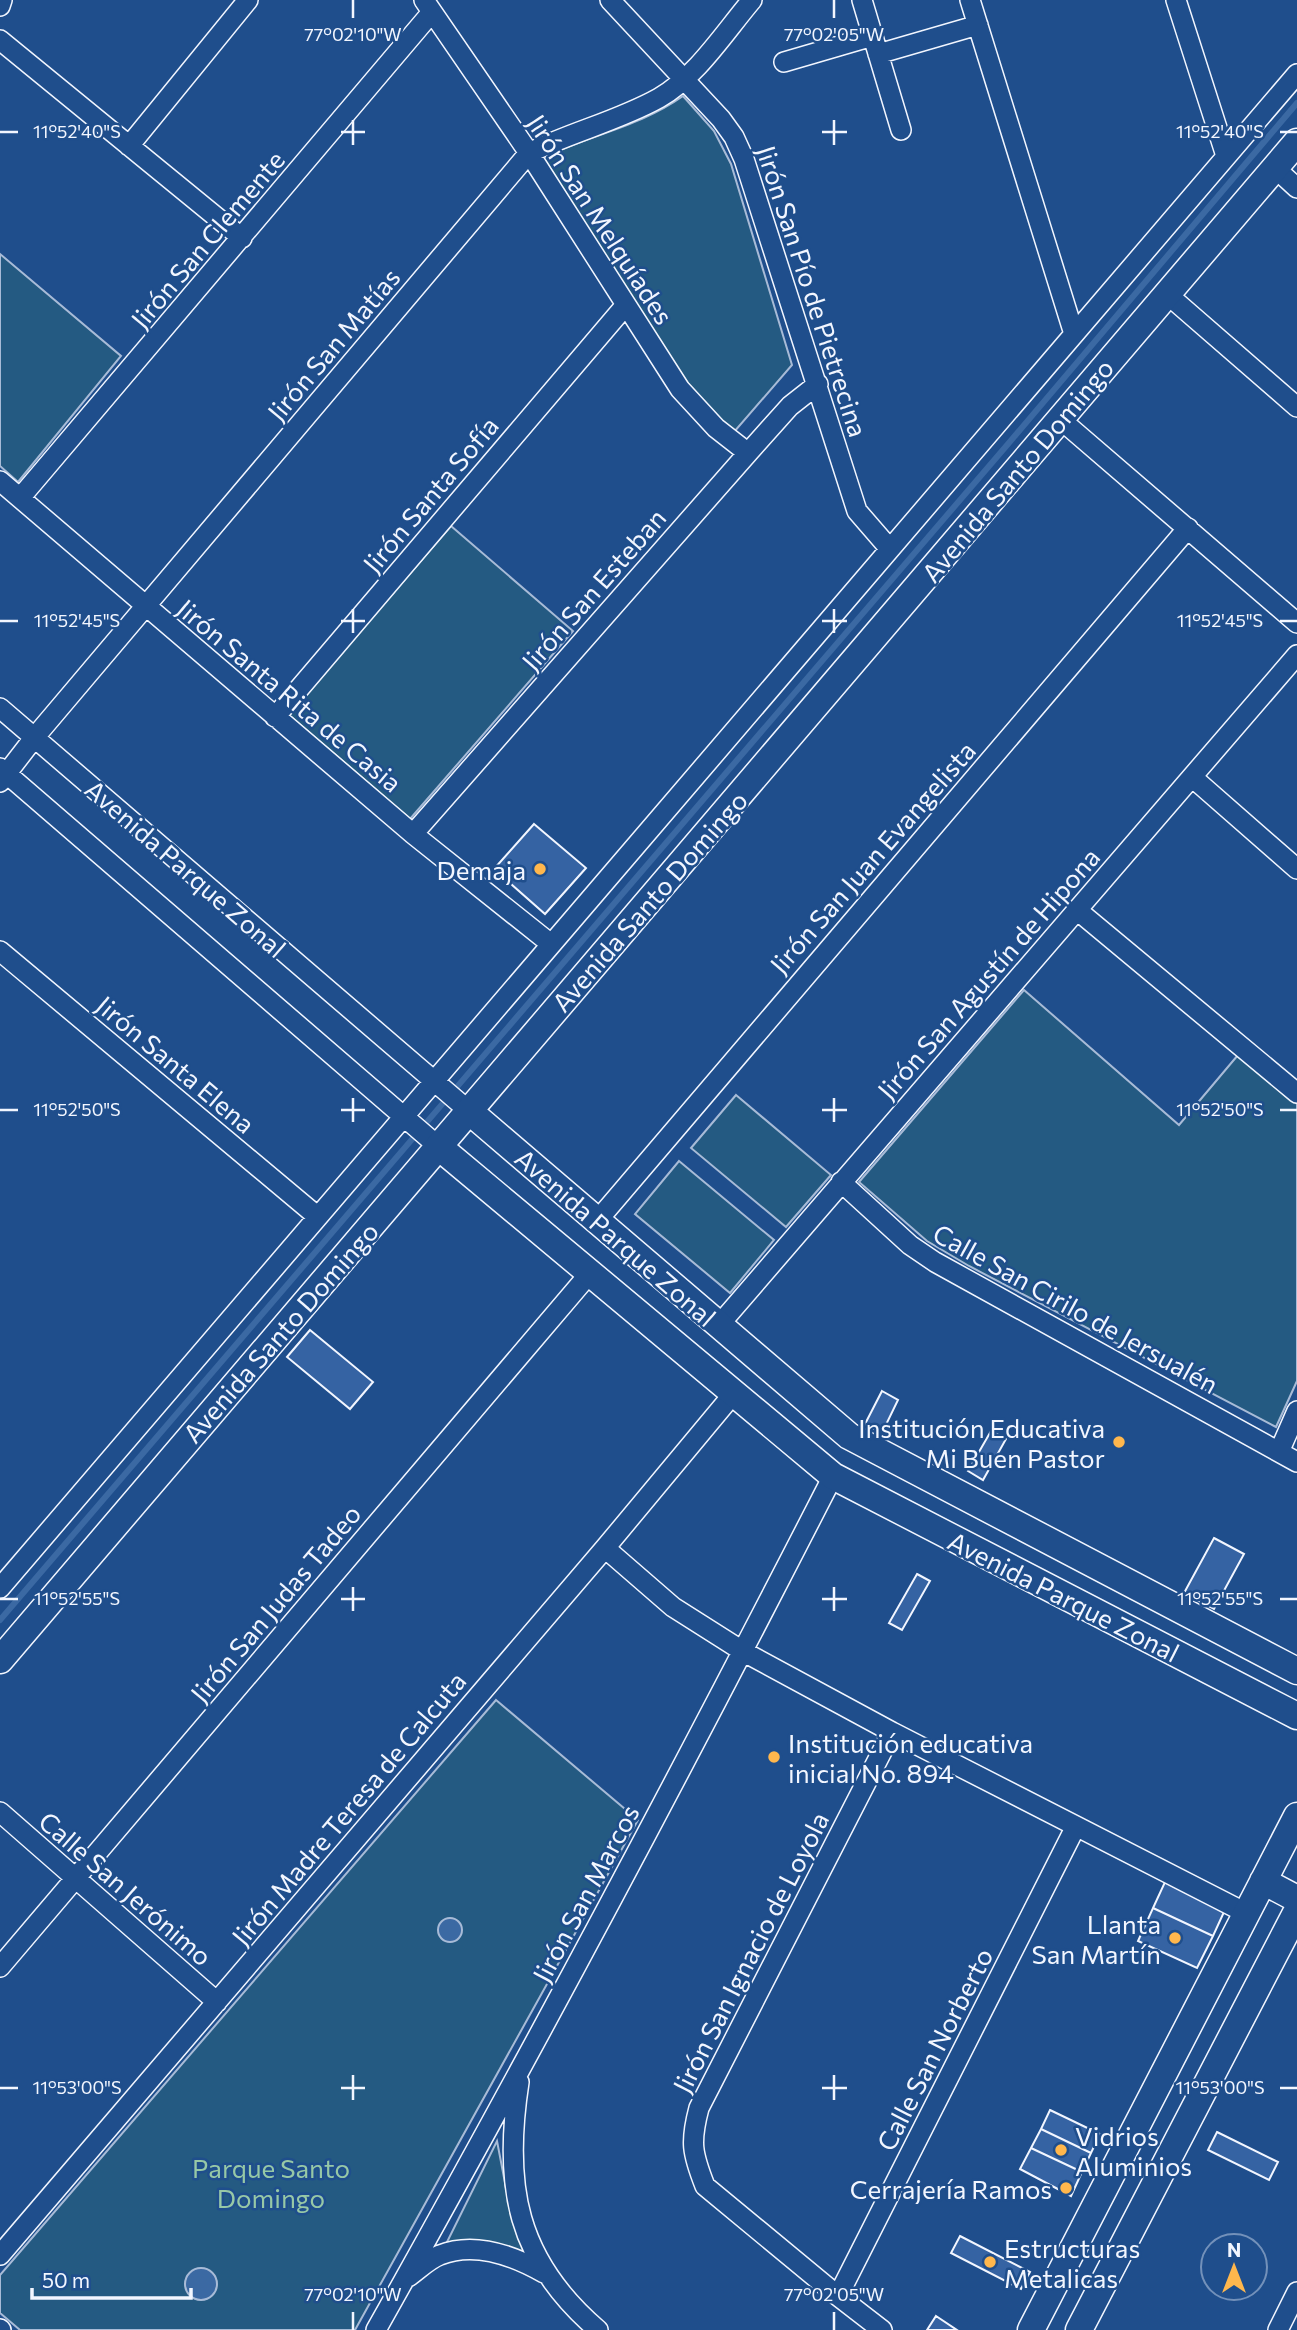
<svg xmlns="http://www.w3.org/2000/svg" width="1297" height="2330" font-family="Commissioner,sans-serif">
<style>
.green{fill:#245a82;stroke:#a8bbd7;stroke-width:2}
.water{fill:#3b69a3;stroke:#a8bbd7;stroke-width:2}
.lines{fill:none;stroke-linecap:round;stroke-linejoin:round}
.stream{stroke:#3b69a3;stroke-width:6}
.building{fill:#3563a3;stroke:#f2f6ff;stroke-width:2}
.street-casing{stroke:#f2f6ff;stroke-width:22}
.secondary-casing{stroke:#f2f6ff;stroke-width:29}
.street{stroke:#1f4e8c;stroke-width:19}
.secondary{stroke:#1f4e8c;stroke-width:26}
.ticks{fill:none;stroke:#f2f6ff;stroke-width:2.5}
.poi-dot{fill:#ffb74d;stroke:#1f4e8c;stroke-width:2.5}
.labels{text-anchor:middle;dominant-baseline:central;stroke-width:5;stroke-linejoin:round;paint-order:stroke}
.street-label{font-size:26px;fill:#f2f6ff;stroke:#1f4e8c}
.poi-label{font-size:26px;fill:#f2f6ff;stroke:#1f4e8c;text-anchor:end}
.park-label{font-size:26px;fill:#97c8a6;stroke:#1f4e8c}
.ticks-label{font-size:18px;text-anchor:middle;fill:#f2f6ff;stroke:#1f4e8c;stroke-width:5;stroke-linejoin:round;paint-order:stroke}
</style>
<rect width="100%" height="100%" fill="#1f4e8c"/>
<path class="green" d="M 683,96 L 714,131 L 731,164 L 792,365 L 734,432 L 695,394 L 539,160 C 587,135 638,128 683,96 Z
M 0,254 L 121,356 L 18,482 L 0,466 Z
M 451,526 L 573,631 L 410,819 L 288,714 Z
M 1024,990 L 1179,1125 L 1238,1055 L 1297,1104 L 1297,1381 L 1276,1427 L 969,1266 L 927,1241 L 859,1182 Z
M 736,1095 L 831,1175 L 786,1227 L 691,1148 Z
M 679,1161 L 774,1240 L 730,1293 L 635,1214 Z
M 496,1700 L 638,1820 L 355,2330 L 20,2330 L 0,2313 L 0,2275 Z
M 497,2141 L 510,2209 L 526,2257 L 500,2245 L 447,2242 Z"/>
<path class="water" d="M438 1930a12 12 0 1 1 24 0a12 12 0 1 1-24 0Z
M185 2284a16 16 0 1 1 32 0a16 16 0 1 1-32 0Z"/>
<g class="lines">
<path class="stream" d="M 0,1620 L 1008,444 L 1297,103"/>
</g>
<path class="building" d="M 534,824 L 586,868 L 545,914 L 494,869 Z
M 310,1330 L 373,1382 L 350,1409 L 287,1357 Z
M 882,1391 L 898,1400 L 882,1433 L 865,1424 Z
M 991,1431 L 1006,1439 L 983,1480 L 968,1471 Z
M 1214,1538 L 1244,1554 L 1214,1609 L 1184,1593 Z
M 917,1574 L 930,1581 L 902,1630 L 889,1623 Z
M 1165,1882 L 1224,1912 L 1213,1936 L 1153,1908 Z
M 1153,1908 L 1213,1936 L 1197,1968 L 1138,1941 Z
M 1050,2110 L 1100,2134 L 1091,2153 L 1041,2129 Z
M 1041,2129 L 1091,2153 L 1082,2172 L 1031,2148 Z
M 1217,2132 L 1278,2162 L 1269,2180 L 1208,2150 Z
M 1031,2148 L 1082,2172 L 1071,2196 L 1020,2169 Z
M 960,2236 L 1030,2272 L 1021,2289 L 951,2253 Z
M 936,2316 L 957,2330 L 927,2330 Z"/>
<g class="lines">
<g class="street-casing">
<path id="street" d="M 424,0 L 529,153 L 680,389 L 716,428 L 748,453
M 610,0 L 721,119 L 734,137 L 744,159 L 857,511 L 889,548
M 862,0 L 901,130
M 970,0 L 1074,334
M 1176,0 L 1226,156
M 0,6 L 2,0
M 0,40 L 242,238
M 878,54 L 978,25
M 784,62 L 873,36
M 129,146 L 248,0
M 1275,168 L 1297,188
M 1167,294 L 1297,407
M 1060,419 L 1297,623
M 0,481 L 413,834 L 551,944
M 20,498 L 432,12
M 0,708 L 469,1111
M 275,717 L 625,306
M 0,768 L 439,1147
M 1192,777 L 1297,869
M 0,782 L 34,738 L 529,153 C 571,132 618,121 659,98 C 697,76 724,33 752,0
M 413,834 L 748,453 L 790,406 L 818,384
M 1077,910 L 1297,1093
M 0,951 L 318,1217
M 841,1182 L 910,1245 L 935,1262 L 1297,1462
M 597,1221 L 1188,528
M 719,1325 L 1297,655
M 1279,1452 L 1297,1411
M 605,1548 L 673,1607 L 744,1652 L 892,1732 L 1246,1913
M 0,1588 L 1297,74
M 0,1812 L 217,2002
M 0,1967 L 590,1273
M 519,2082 C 503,2185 516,2260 598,2330
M 0,2255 L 605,1548 L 734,1393
M 408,2277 C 418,2270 429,2259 440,2255 C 475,2241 514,2256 544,2273
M 838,2296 L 1076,1826
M 0,2329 L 1,2330
M 376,2330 C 534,2049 686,1763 833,1476
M 882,2330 L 838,2296 L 705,2186 C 692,2153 690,2142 699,2108 L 892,1732
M 1278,2330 L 1297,2292"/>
</g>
<g class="secondary-casing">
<path id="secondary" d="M 469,1111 L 849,1436 L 1297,1671
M 439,1147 L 833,1476 L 1297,1716
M 0,1660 L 1297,142
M 1263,1881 L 1297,1899
M 1031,2330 L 1297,1816
M 1079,2330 L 1297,1911"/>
</g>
<use href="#street" class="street"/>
<use href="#secondary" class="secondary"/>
</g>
<path class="ticks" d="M 353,0 L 353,18M 834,0 L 834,18M 353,120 L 353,145M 834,120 L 834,145M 0,132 L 18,132M 341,132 L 365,132M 822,132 L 847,132M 1280,132 L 1297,132M 353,609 L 353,633M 834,609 L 834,633M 0,621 L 18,621M 341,621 L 365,621M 822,621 L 847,621M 1280,621 L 1297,621M 353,1098 L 353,1122M 834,1098 L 834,1122M 0,1110 L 18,1110M 341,1110 L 365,1110M 822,1110 L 847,1110M 1280,1110 L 1297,1110M 353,1587 L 353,1611M 834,1587 L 834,1611M 0,1599 L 18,1599M 341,1599 L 365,1599M 822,1599 L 847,1599M 1280,1599 L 1297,1599M 353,2075 L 353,2100M 834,2075 L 834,2100M 0,2088 L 18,2088M 341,2088 L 365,2088M 822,2088 L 847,2088M 1280,2088 L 1297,2088M 353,2312 L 353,2330M 834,2312 L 834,2330"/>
<g class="poi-dot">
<circle cx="540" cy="869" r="7"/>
<circle cx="1119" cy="1442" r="7"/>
<circle cx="774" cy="1757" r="7"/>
<circle cx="1175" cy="1938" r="7"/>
<circle cx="1061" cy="2150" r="7"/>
<circle cx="1066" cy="2188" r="7"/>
<circle cx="990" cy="2262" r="7"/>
</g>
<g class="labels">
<g class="street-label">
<text transform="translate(601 219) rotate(57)">Jirón San Melquíades</text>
<text transform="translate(207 239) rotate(-50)">Jirón San Clemente</text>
<text transform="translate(813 291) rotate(72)">Jirón San Pío de Pietrecina</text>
<text transform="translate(333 344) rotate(-50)">Jirón San Matías</text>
<text transform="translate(1017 470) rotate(-50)">Avenida Santo Domingo</text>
<text transform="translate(430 494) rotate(-50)">Jirón Santa Sofía</text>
<text transform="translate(593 589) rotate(-49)">Jirón San Esteban</text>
<text transform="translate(290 695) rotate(40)">Jirón Santa Rita de Casia</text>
<text transform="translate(872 857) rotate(-49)">Jirón San Juan Evangelista</text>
<text transform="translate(186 868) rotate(41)">Avenida Parque Zonal</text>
<text transform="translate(649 901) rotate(-49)">Avenida Santo Domingo</text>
<text transform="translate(988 973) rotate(-49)">Jirón San Agustín de Hipona</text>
<text transform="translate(176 1064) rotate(40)">Jirón Santa Elena</text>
<text transform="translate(616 1237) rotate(41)">Avenida Parque Zonal</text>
<text transform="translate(1076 1308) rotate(29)">Calle San Cirilo de Jersualén</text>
<text transform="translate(280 1332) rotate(-49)">Avenida Santo Domingo</text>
<text transform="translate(1064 1596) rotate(27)">Avenida Parque Zonal</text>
<text transform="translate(275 1603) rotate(-50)">Jirón San Judas Tadeo</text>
<text transform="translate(348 1808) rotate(-50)">Jirón Madre Teresa de Calcuta</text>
<text transform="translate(126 1888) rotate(41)">Calle San Jerónimo</text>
<text transform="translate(585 1893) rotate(-62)">Jirón San Marcos</text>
<text transform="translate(750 1952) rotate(-63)">Jirón San Ignacio de Loyola</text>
<text transform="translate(934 2049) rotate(-63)">Calle San Norberto</text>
</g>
<g class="poi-label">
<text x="526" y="869">Demaja</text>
<text x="1105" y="1427">Institución Educativa<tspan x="1105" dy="30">Mi Buen Pastor</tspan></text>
<text x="788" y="1742" text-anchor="start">Institución educativa<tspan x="788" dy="30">inicial No. 894</tspan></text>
<text x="1161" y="1923">Llanta<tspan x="1161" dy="30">San Martín</tspan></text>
<text x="1075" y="2135" text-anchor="start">Vidrios<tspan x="1075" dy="30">Aluminios</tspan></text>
<text x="1052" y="2188">Cerrajería Ramos</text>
<text x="1004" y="2247" text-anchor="start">Estructuras<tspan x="1004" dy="30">Metalicas</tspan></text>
</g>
<g class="park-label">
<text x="271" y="2167">Parque Santo<tspan x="271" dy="30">Domingo</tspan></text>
</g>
</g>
<g class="ticks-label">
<text x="353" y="41">77°02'10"W</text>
<text x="834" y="41">77°02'05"W</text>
<text x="77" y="138">11°52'40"S</text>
<text x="1220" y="138">11°52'40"S</text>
<text x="77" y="627">11°52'45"S</text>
<text x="1220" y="627">11°52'45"S</text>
<text x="77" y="1116">11°52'50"S</text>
<text x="1220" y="1116">11°52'50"S</text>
<text x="77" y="1605">11°52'55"S</text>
<text x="1220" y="1605">11°52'55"S</text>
<text x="77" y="2094">11°53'00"S</text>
<text x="1220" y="2094">11°53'00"S</text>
<text x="353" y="2301">77°02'10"W</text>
<text x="834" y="2301">77°02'05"W</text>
</g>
<g transform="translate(1234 2267)"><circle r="33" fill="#1f4e8c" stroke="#7391ba" stroke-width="2"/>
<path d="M0-5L12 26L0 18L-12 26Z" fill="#ffb74d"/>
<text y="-10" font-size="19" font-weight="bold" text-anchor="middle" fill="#f2f6ff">N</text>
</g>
<path d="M32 2288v10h159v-10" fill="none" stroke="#f2f6ff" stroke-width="3.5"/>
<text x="42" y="2288" font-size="21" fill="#f2f6ff" stroke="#1f4e8c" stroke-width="5" paint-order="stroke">50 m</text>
</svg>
